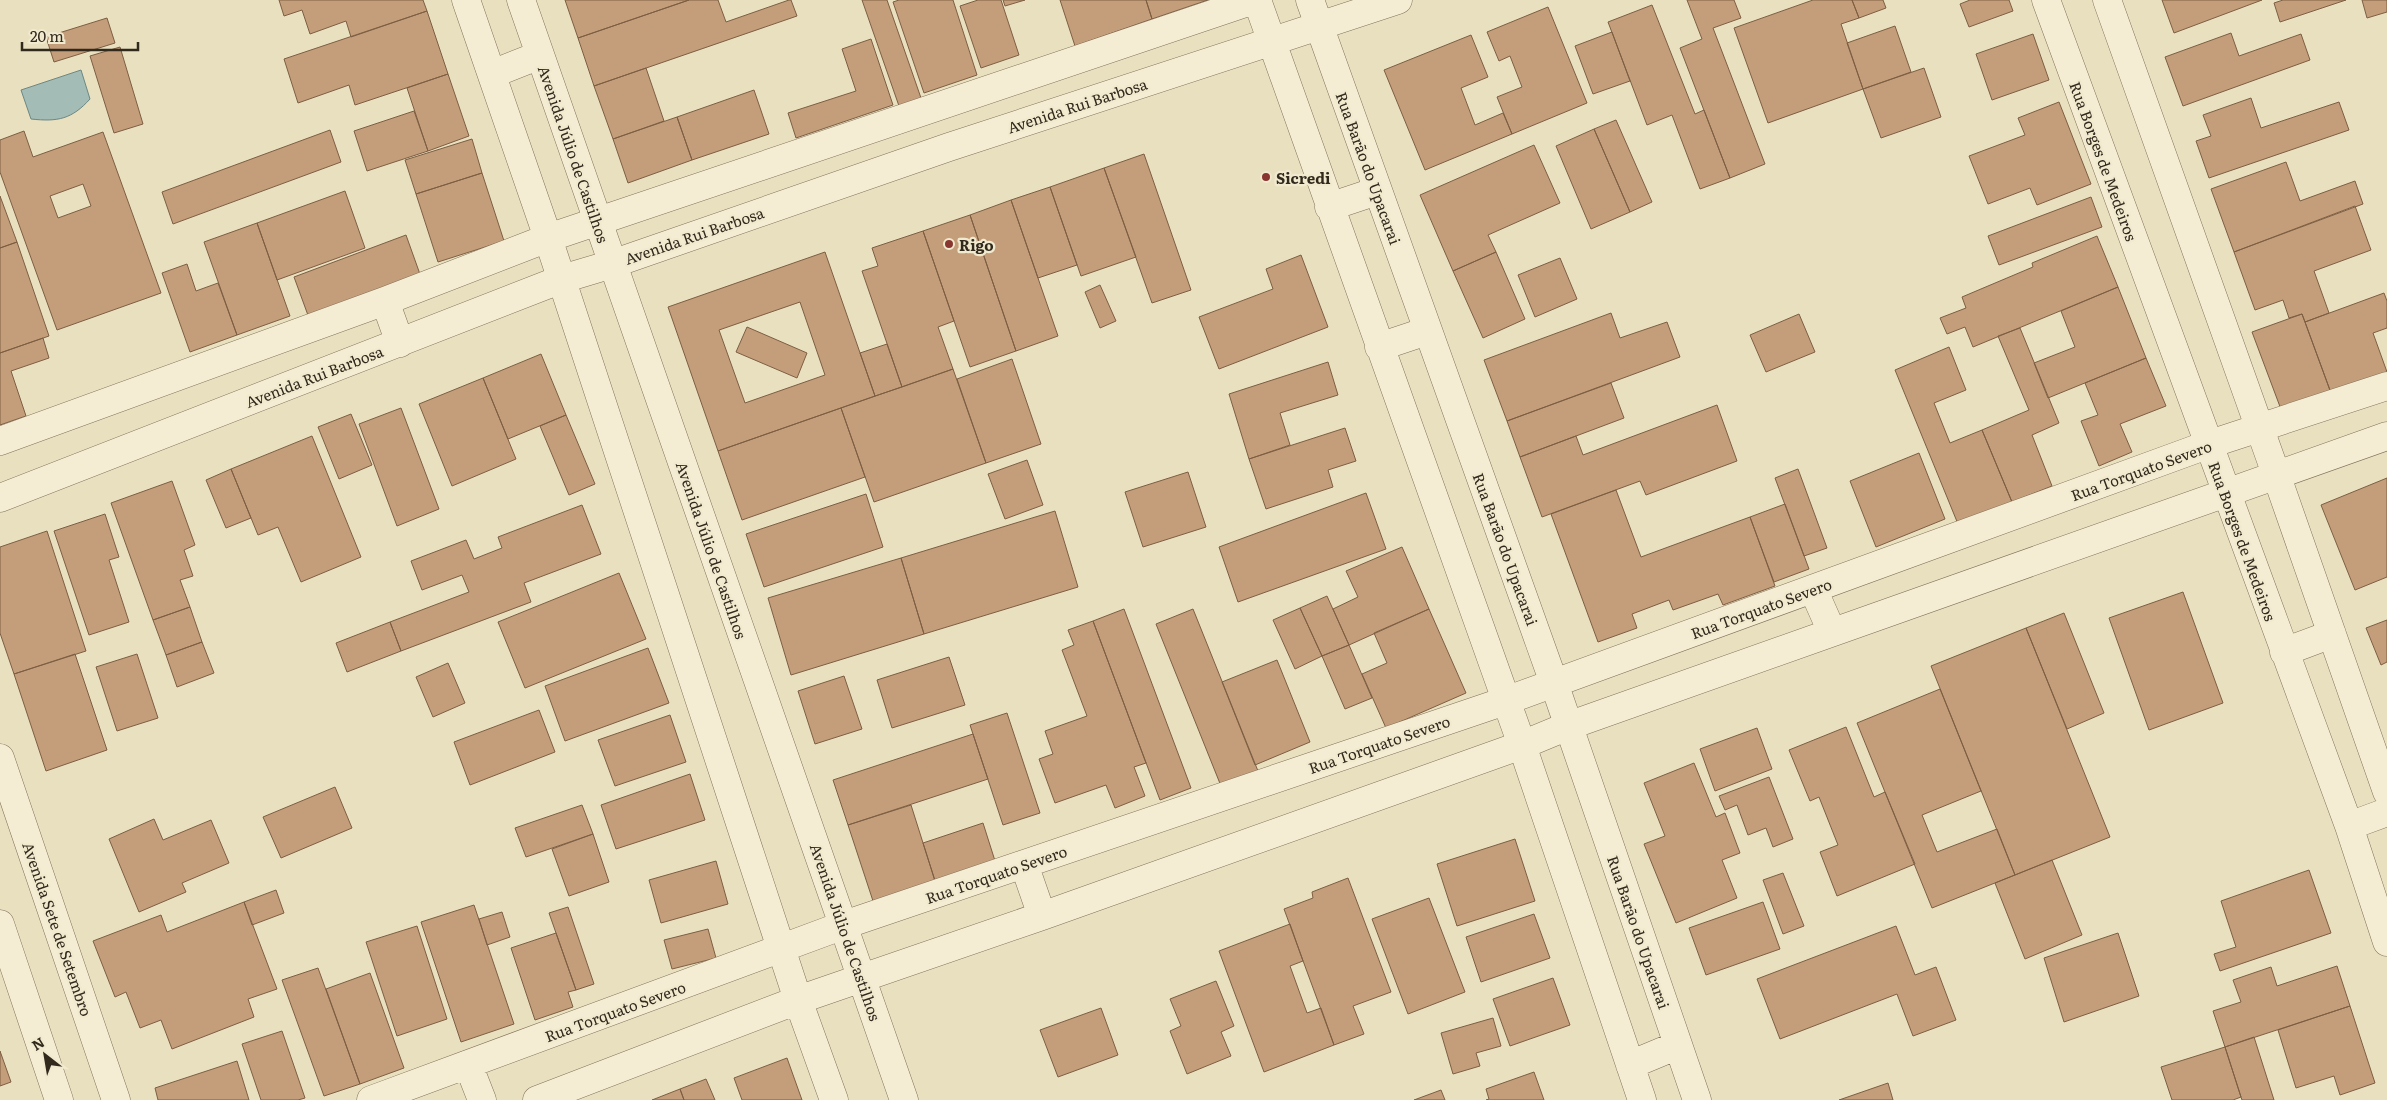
<svg xmlns="http://www.w3.org/2000/svg" width="2387" height="1100" font-family="Literata,serif">
<style>
.water{fill:#a3bcb6;stroke:#6b8883}
.building{fill:#c49e7a;stroke:#7d5e42;fill-rule:evenodd}
.lines{fill:none;stroke-linecap:round;stroke-linejoin:round}
.minor-casing{stroke:#81725a;stroke-width:29}
.minor{stroke:#f5edd3;stroke-width:28}
.poi-dot{fill:#8a3630;stroke:#f1eacf;stroke-width:2}
.labels{text-anchor:middle;dominant-baseline:central;stroke-width:4.5;stroke-linejoin:round;paint-order:stroke}
.street-label{font-size:15px;fill:#32291d;stroke:#f1eacf}
.poi-label{font-size:15px;font-weight:bold;fill:#32291d;stroke:#f1eacf;text-anchor:start}
</style>
<rect width="100%" height="100%" fill="#e9e0c0"/>
<path class="water" d="M 81,70 L 90,99 C 72,119 58,122 31,119 L 21,90 Z"/>
<path class="building" d="M 279,0 L 423,0 L 427,11 L 351,37 L 346,21 L 310,34 L 302,10 L 284,16 Z
M 565,0 L 689,0 L 578,38 Z
M 689,0 L 718,0 L 726,22 L 789,0 L 791,0 L 797,16 L 594,86 L 578,38 Z
M 862,0 L 887,0 L 921,98 L 899,106 Z
M 899,0 L 953,0 L 977,75 L 924,93 L 893,2 Z
M 978,0 L 1001,0 L 1019,55 L 981,68 L 960,6 Z
M 1003,0 L 1025,0 L 1005,6 Z
M 1060,0 L 1146,0 L 1152,19 L 1075,46 Z
M 1146,0 L 1208,0 L 1152,19 Z
M 1687,0 L 1734,0 L 1741,18 L 1713,28 L 1765,164 L 1730,178 L 1680,48 L 1702,39 Z
M 1813,0 L 1852,0 L 1859,18 L 1841,24 L 1863,89 L 1768,123 L 1734,28 Z
M 1852,0 L 1883,0 L 1886,8 L 1859,18 Z
M 1970,0 L 2009,0 L 2013,11 L 1969,27 L 1960,4 Z
M 2162,0 L 2262,0 L 2174,33 Z
M 2283,0 L 2346,0 L 2280,22 L 2274,3 Z
M 2362,0 L 2387,0 L 2387,12 L 2367,18 Z
M 1652,5 L 1695,114 L 1704,110 L 1730,178 L 1700,189 L 1672,115 L 1647,125 L 1608,22 Z
M 1548,7 L 1587,103 L 1512,134 L 1497,97 L 1522,87 L 1510,56 L 1499,61 L 1487,32 Z
M 427,11 L 448,74 L 355,105 L 349,85 L 298,103 L 284,59 Z
M 107,18 L 115,43 L 54,62 L 46,37 Z
M 1895,26 L 1911,72 L 1863,89 L 1847,43 Z
M 1612,32 L 1630,81 L 1593,94 L 1575,46 Z
M 2231,33 L 2239,56 L 2301,34 L 2310,60 L 2183,106 L 2165,57 Z
M 2033,34 L 2049,80 L 1992,100 L 1976,54 Z
M 1471,35 L 1488,77 L 1461,88 L 1475,125 L 1503,113 L 1512,134 L 1425,170 L 1384,70 Z
M 871,39 L 893,105 L 796,138 L 788,113 L 856,91 L 842,49 Z
M 120,47 L 143,124 L 114,133 L 90,56 Z
M 646,68 L 664,121 L 613,139 L 594,86 Z
M 1924,68 L 1941,117 L 1881,138 L 1863,89 Z
M 448,74 L 469,136 L 428,151 L 407,88 Z
M 754,90 L 769,134 L 692,160 L 677,117 Z
M 2251,98 L 2261,128 L 2339,102 L 2349,130 L 2209,178 L 2196,141 L 2211,136 L 2203,115 Z
M 2059,102 L 2091,184 L 2037,205 L 2030,188 L 1988,204 L 1969,156 L 2025,135 L 2018,118 Z
M 414,111 L 428,151 L 367,171 L 354,131 Z
M 677,117 L 692,160 L 628,183 L 613,139 Z
M 1616,120 L 1652,202 L 1630,212 L 1594,129 Z
M 1594,129 L 1630,212 L 1591,229 L 1556,146 Z
M 330,130 L 341,162 L 173,224 L 162,192 Z
M 24,131 L 33,157 L 103,132 L 161,293 L 57,330 L 0,172 L 0,140 ZM 83,184 L 91,206 L 58,218 L 50,196 Z
M 472,139 L 482,173 L 416,194 L 405,160 Z
M 1534,145 L 1560,203 L 1488,235 L 1496,252 L 1453,271 L 1420,195 Z
M 1144,154 L 1191,290 L 1152,303 L 1104,168 Z
M 2286,162 L 2300,201 L 2355,181 L 2363,204 L 2234,252 L 2211,189 Z
M 1104,168 L 1136,257 L 1081,276 L 1050,187 Z
M 482,173 L 504,241 L 438,262 L 416,194 Z
M 1050,187 L 1077,265 L 1038,278 L 1011,200 Z
M 345,191 L 365,248 L 277,280 L 257,223 Z
M 0,196 L 17,242 L 0,248 Z
M 2091,197 L 2102,227 L 1999,265 L 1988,236 Z
M 1011,200 L 1058,336 L 1016,351 L 970,215 Z
M 2355,206 L 2371,250 L 2314,271 L 2329,313 L 2305,322 L 2302,314 L 2289,318 L 2283,300 L 2255,310 L 2234,252 Z
M 970,215 L 1016,351 L 970,367 L 923,231 Z
M 257,223 L 290,316 L 237,335 L 204,242 Z
M 923,231 L 954,321 L 938,327 L 953,369 L 902,387 L 862,271 L 878,266 L 872,248 Z
M 406,235 L 421,277 L 309,318 L 294,277 Z
M 2097,236 L 2118,287 L 1973,347 L 1965,327 L 1947,334 L 1940,318 L 1966,308 L 1962,297 L 2033,267 L 2032,263 Z
M 17,242 L 49,336 L 0,353 L 0,248 Z
M 825,252 L 875,396 L 718,451 L 668,307 ZM 800,302 L 825,375 L 745,403 L 719,330 Z
M 1496,252 L 1525,319 L 1483,338 L 1453,271 Z
M 1301,255 L 1328,327 L 1219,369 L 1199,317 L 1273,289 L 1266,269 Z
M 1560,258 L 1577,299 L 1535,317 L 1518,275 Z
M 187,264 L 196,291 L 218,283 L 237,335 L 190,352 L 162,273 Z
M 1100,285 L 1116,321 L 1100,328 L 1085,292 Z
M 2118,287 L 2146,358 L 2048,398 L 2034,363 L 2075,347 L 2061,311 Z
M 2384,293 L 2387,301 L 2387,328 L 2373,333 L 2387,372 L 2387,377 L 2331,393 L 2305,322 Z
M 1611,313 L 1620,338 L 1667,322 L 1680,357 L 1507,421 L 1484,360 Z
M 1799,314 L 1815,352 L 1766,372 L 1750,335 Z
M 2302,314 L 2331,393 L 2282,412 L 2252,332 Z
M 747,327 L 807,353 L 797,378 L 736,352 Z
M 2020,328 L 2059,423 L 2032,435 L 2052,486 L 2012,502 L 1982,430 L 2029,410 L 1998,336 Z
M 43,338 L 49,358 L 11,371 L 26,416 L 0,425 L 0,353 Z
M 887,344 L 902,387 L 875,396 L 860,353 Z
M 1949,347 L 1966,390 L 1934,403 L 1950,443 L 1982,430 L 2012,502 L 1958,524 L 1895,370 Z
M 541,354 L 566,415 L 508,439 L 483,378 Z
M 2146,358 L 2166,406 L 2120,424 L 2132,452 L 2099,466 L 2081,421 L 2098,415 L 2085,383 Z
M 1012,359 L 1041,444 L 986,463 L 957,379 Z
M 1328,362 L 1338,395 L 1280,413 L 1290,445 L 1249,459 L 1229,394 Z
M 953,369 L 986,463 L 874,502 L 841,408 Z
M 483,378 L 516,459 L 452,486 L 419,404 Z
M 1611,383 L 1624,418 L 1520,457 L 1507,421 Z
M 1717,405 L 1737,461 L 1646,495 L 1640,481 L 1542,517 L 1520,457 L 1576,436 L 1583,455 Z
M 401,408 L 439,509 L 397,526 L 359,424 Z
M 841,408 L 865,477 L 742,520 L 718,451 Z
M 351,414 L 372,465 L 339,479 L 318,427 Z
M 566,415 L 595,484 L 569,495 L 540,426 Z
M 1345,428 L 1356,461 L 1328,470 L 1333,487 L 1266,509 L 1249,459 Z
M 312,436 L 361,557 L 301,582 L 278,527 L 258,535 L 231,469 Z
M 1919,453 L 1945,519 L 1876,547 L 1850,481 Z
M 1027,460 L 1043,505 L 1005,519 L 988,474 Z
M 231,469 L 251,518 L 226,528 L 206,480 Z
M 1798,469 L 1827,548 L 1804,556 L 1775,478 Z
M 1188,472 L 1206,527 L 1143,547 L 1125,492 Z
M 2387,478 L 2387,577 L 2355,590 L 2321,505 Z
M 172,481 L 195,545 L 184,550 L 193,576 L 180,580 L 190,607 L 153,620 L 111,503 Z
M 1616,490 L 1641,557 L 1750,517 L 1775,586 L 1723,605 L 1718,594 L 1673,610 L 1669,600 L 1632,614 L 1637,628 L 1598,642 L 1551,514 Z
M 1366,493 L 1386,549 L 1238,602 L 1219,547 Z
M 866,494 L 883,547 L 764,587 L 746,534 Z
M 1785,504 L 1809,569 L 1774,582 L 1750,517 Z
M 582,505 L 601,554 L 524,583 L 531,602 L 401,651 L 390,622 L 469,592 L 462,575 L 422,590 L 411,561 L 466,540 L 474,559 L 502,548 L 498,537 Z
M 1055,511 L 1078,587 L 924,634 L 901,558 Z
M 105,514 L 119,557 L 109,560 L 129,622 L 89,635 L 54,531 Z
M 47,531 L 86,651 L 14,674 L 0,633 L 0,547 Z
M 1402,547 L 1429,609 L 1349,645 L 1333,609 L 1358,597 L 1346,571 Z
M 901,558 L 924,634 L 791,675 L 768,598 Z
M 619,573 L 646,639 L 525,688 L 498,622 Z
M 2183,592 L 2223,703 L 2149,730 L 2109,618 Z
M 1327,596 L 1349,645 L 1322,656 L 1300,608 Z
M 190,607 L 202,642 L 166,655 L 153,620 Z
M 1300,608 L 1322,656 L 1295,669 L 1273,620 Z
M 1124,609 L 1191,788 L 1160,800 L 1093,621 Z
M 1193,609 L 1260,776 L 1223,791 L 1156,624 Z
M 1429,609 L 1466,693 L 1386,728 L 1362,674 L 1387,663 L 1374,633 Z
M 2064,613 L 2104,713 L 2067,729 L 2026,628 Z
M 2387,620 L 2387,662 L 2381,665 L 2366,628 Z
M 1093,621 L 1146,763 L 1134,767 L 1145,796 L 1115,808 L 1106,785 L 1055,803 L 1039,759 L 1053,754 L 1045,731 L 1087,716 L 1062,650 L 1074,645 L 1068,630 Z
M 390,622 L 401,651 L 347,672 L 336,643 Z
M 2026,628 L 2110,837 L 2015,875 L 1931,666 Z
M 202,642 L 214,673 L 177,687 L 166,655 Z
M 1349,645 L 1372,698 L 1345,709 L 1322,656 Z
M 648,648 L 669,703 L 565,741 L 545,686 Z
M 75,654 L 107,750 L 46,771 L 14,674 Z
M 137,654 L 158,718 L 117,731 L 96,667 Z
M 949,657 L 965,705 L 892,728 L 877,680 Z
M 1277,660 L 1310,742 L 1255,765 L 1222,682 Z
M 448,663 L 465,703 L 433,717 L 416,677 Z
M 844,676 L 862,729 L 815,744 L 798,691 Z
M 1940,689 L 1981,791 L 1922,815 L 1937,852 L 1997,829 L 2015,875 L 1932,908 L 1857,723 Z
M 539,710 L 555,752 L 470,785 L 454,742 Z
M 1007,713 L 1040,813 L 1003,825 L 970,725 Z
M 670,715 L 686,762 L 615,786 L 598,740 Z
M 1846,727 L 1874,797 L 1885,792 L 1915,864 L 1837,896 L 1820,852 L 1838,845 L 1819,797 L 1810,801 L 1789,750 Z
M 1757,728 L 1772,769 L 1715,791 L 1700,749 Z
M 973,734 L 988,779 L 848,825 L 833,780 Z
M 1694,763 L 1716,817 L 1725,813 L 1740,853 L 1722,860 L 1737,898 L 1676,923 L 1644,844 L 1665,836 L 1644,783 Z
M 690,774 L 705,820 L 616,849 L 601,805 Z
M 1769,777 L 1793,839 L 1773,847 L 1766,828 L 1748,835 L 1737,805 L 1725,810 L 1719,796 Z
M 335,787 L 352,828 L 281,858 L 263,817 Z
M 582,805 L 593,834 L 526,857 L 515,828 Z
M 911,805 L 936,884 L 874,904 L 848,825 Z
M 154,819 L 163,840 L 211,820 L 229,863 L 182,883 L 186,892 L 139,912 L 109,839 Z
M 983,823 L 996,864 L 936,884 L 923,843 Z
M 593,834 L 609,882 L 569,896 L 552,849 Z
M 1515,839 L 1535,901 L 1457,926 L 1437,864 Z
M 2052,860 L 2082,935 L 2025,959 L 1995,883 Z
M 716,861 L 728,904 L 661,923 L 649,880 Z
M 2309,870 L 2331,933 L 2220,971 L 2214,954 L 2236,947 L 2221,901 Z
M 1783,873 L 1804,926 L 1783,934 L 1763,880 Z
M 1348,878 L 1391,992 L 1353,1006 L 1364,1034 L 1334,1045 L 1284,909 L 1313,898 L 1312,892 Z
M 276,890 L 284,913 L 252,925 L 244,902 Z
M 1429,898 L 1465,992 L 1408,1014 L 1372,919 Z
M 244,902 L 277,989 L 248,999 L 254,1017 L 172,1049 L 161,1020 L 140,1028 L 126,992 L 115,997 L 93,941 L 161,915 L 167,932 Z
M 1763,902 L 1780,949 L 1706,975 L 1689,928 Z
M 474,905 L 514,1024 L 461,1042 L 421,922 Z
M 568,907 L 594,984 L 576,990 L 549,913 Z
M 502,912 L 510,937 L 487,945 L 479,919 Z
M 1534,914 L 1550,958 L 1481,982 L 1466,937 Z
M 1290,924 L 1303,961 L 1290,966 L 1307,1013 L 1321,1008 L 1334,1045 L 1264,1072 L 1219,951 Z
M 417,926 L 447,1019 L 397,1036 L 366,942 Z
M 1896,926 L 1915,975 L 1936,967 L 1956,1020 L 1913,1036 L 1897,994 L 1780,1039 L 1757,979 Z
M 708,929 L 716,958 L 672,969 L 664,940 Z
M 556,933 L 576,990 L 568,992 L 573,1007 L 535,1020 L 511,948 Z
M 2118,933 L 2139,996 L 2064,1022 L 2044,958 Z
M 2337,966 L 2350,1006 L 2225,1047 L 2213,1011 L 2241,1002 L 2233,980 L 2271,967 L 2277,986 Z
M 318,968 L 360,1084 L 324,1096 L 282,980 Z
M 370,973 L 404,1068 L 360,1084 L 326,989 Z
M 1553,978 L 1570,1025 L 1510,1046 L 1493,999 Z
M 1216,981 L 1234,1026 L 1221,1032 L 1231,1056 L 1187,1074 L 1170,1031 L 1181,1026 L 1170,999 Z
M 2350,1006 L 2375,1083 L 2340,1095 L 2334,1076 L 2296,1088 L 2278,1030 Z
M 1101,1008 L 1118,1055 L 1058,1077 L 1040,1030 Z
M 1493,1018 L 1501,1046 L 1476,1053 L 1480,1066 L 1453,1074 L 1441,1033 Z
M 282,1031 L 305,1098 L 298,1100 L 261,1100 L 242,1044 Z
M 2254,1037 L 2274,1100 L 2242,1100 L 2241,1097 L 2225,1047 Z
M 2225,1047 L 2241,1097 L 2233,1100 L 2172,1100 L 2161,1067 Z
M 0,1051 L 11,1082 L 0,1086 Z
M 787,1058 L 802,1100 L 742,1100 L 734,1078 Z
M 237,1061 L 249,1100 L 158,1100 L 155,1088 Z
M 1534,1072 L 1544,1100 L 1486,1100 L 1489,1099 L 1486,1089 Z
M 706,1079 L 715,1100 L 684,1100 L 680,1089 Z
M 1888,1083 L 1893,1100 L 1839,1100 Z
M 680,1089 L 684,1100 L 652,1100 Z
M 1441,1090 L 1445,1100 L 1414,1100 Z"/>
<g class="lines">
<g class="minor-casing">
<path id="minor" d="M 466,0 L 548,238 L 798,1000 L 834,1100
M 521,0 L 904,1100
M 1257,0 L 1522,745 L 1642,1100
M 1310,0 L 1554,683 L 1697,1100
M 2046,0 L 2349,826 L 2387,942
M 2107,0 L 2276,474 L 2387,792
M 492,74 L 540,55
M 1329,207 L 1377,191
M 385,301 L 400,343
M 1379,347 L 1427,331
M 0,441 L 385,301 L 548,238 L 1254,0
M 0,498 L 562,279 L 612,264 L 949,147 L 1398,0
M 1813,589 L 1832,632
M 2284,652 L 2332,634
M 0,758 L 116,1100
M 2349,826 L 2387,812
M 1024,864 L 1042,916
M 0,924 L 59,1100
M 468,1064 L 482,1100
M 1630,1065 L 1678,1045
M 371,1100 L 844,925 L 1505,701 L 2207,445 L 2387,386
M 537,1100 L 798,1000 L 1042,916 L 1522,745 L 1568,726 L 2387,436"/>
</g>
<use href="#minor" class="minor"/>
</g>
<g class="poi-dot">
<circle cx="1266" cy="177" r="5"/>
<circle cx="949" cy="244" r="5"/>
</g>
<g class="labels">
<g class="street-label">
<text transform="translate(1077 105) rotate(-18)">Avenida Rui Barbosa</text>
<text transform="translate(574 154) rotate(71)">Avenida Júlio de Castilhos</text>
<text transform="translate(2104 161) rotate(70)">Rua Borges de Medeiros</text>
<text transform="translate(1369 168) rotate(70)">Rua Barão do Upacarai</text>
<text transform="translate(694 235) rotate(-19)">Avenida Rui Barbosa</text>
<text transform="translate(314 376) rotate(-21)">Avenida Rui Barbosa</text>
<text transform="translate(2141 470) rotate(-20)">Rua Torquato Severo</text>
<text transform="translate(2243 541) rotate(70)">Rua Borges de Medeiros</text>
<text transform="translate(1506 549) rotate(70)">Rua Barão do Upacarai</text>
<text transform="translate(712 550) rotate(71)">Avenida Júlio de Castilhos</text>
<text transform="translate(1761 608) rotate(-20)">Rua Torquato Severo</text>
<text transform="translate(1379 744) rotate(-19)">Rua Torquato Severo</text>
<text transform="translate(996 874) rotate(-19)">Rua Torquato Severo</text>
<text transform="translate(58 929) rotate(71)">Avenida Sete de Setembro</text>
<text transform="translate(846 932) rotate(71)">Avenida Júlio de Castilhos</text>
<text transform="translate(1639 932) rotate(71)">Rua Barão do Upacarai</text>
<text transform="translate(615 1011) rotate(-20)">Rua Torquato Severo</text>
</g>
<g class="poi-label">
<text x="1276" y="177">Sicredi</text>
<text x="959" y="244">Rigo</text>
</g>
</g>
<g transform="translate(45 1055) rotate(329)" stroke="#f1eacf" stroke-width="4" paint-order="stroke">
<path d="M0-4L9 19L0 12L-9 19Z" fill="#32291d"/>
<text y="-8" font-size="14" font-weight="bold" text-anchor="middle" fill="#32291d">N</text>
</g>
<path d="M22 42v8h116v-8" fill="none" stroke="#32291d" stroke-width="2.5"/>
<text x="30" y="42" font-size="15" fill="#32291d" stroke="#f1eacf" stroke-width="4" paint-order="stroke">20 m</text>
</svg>
